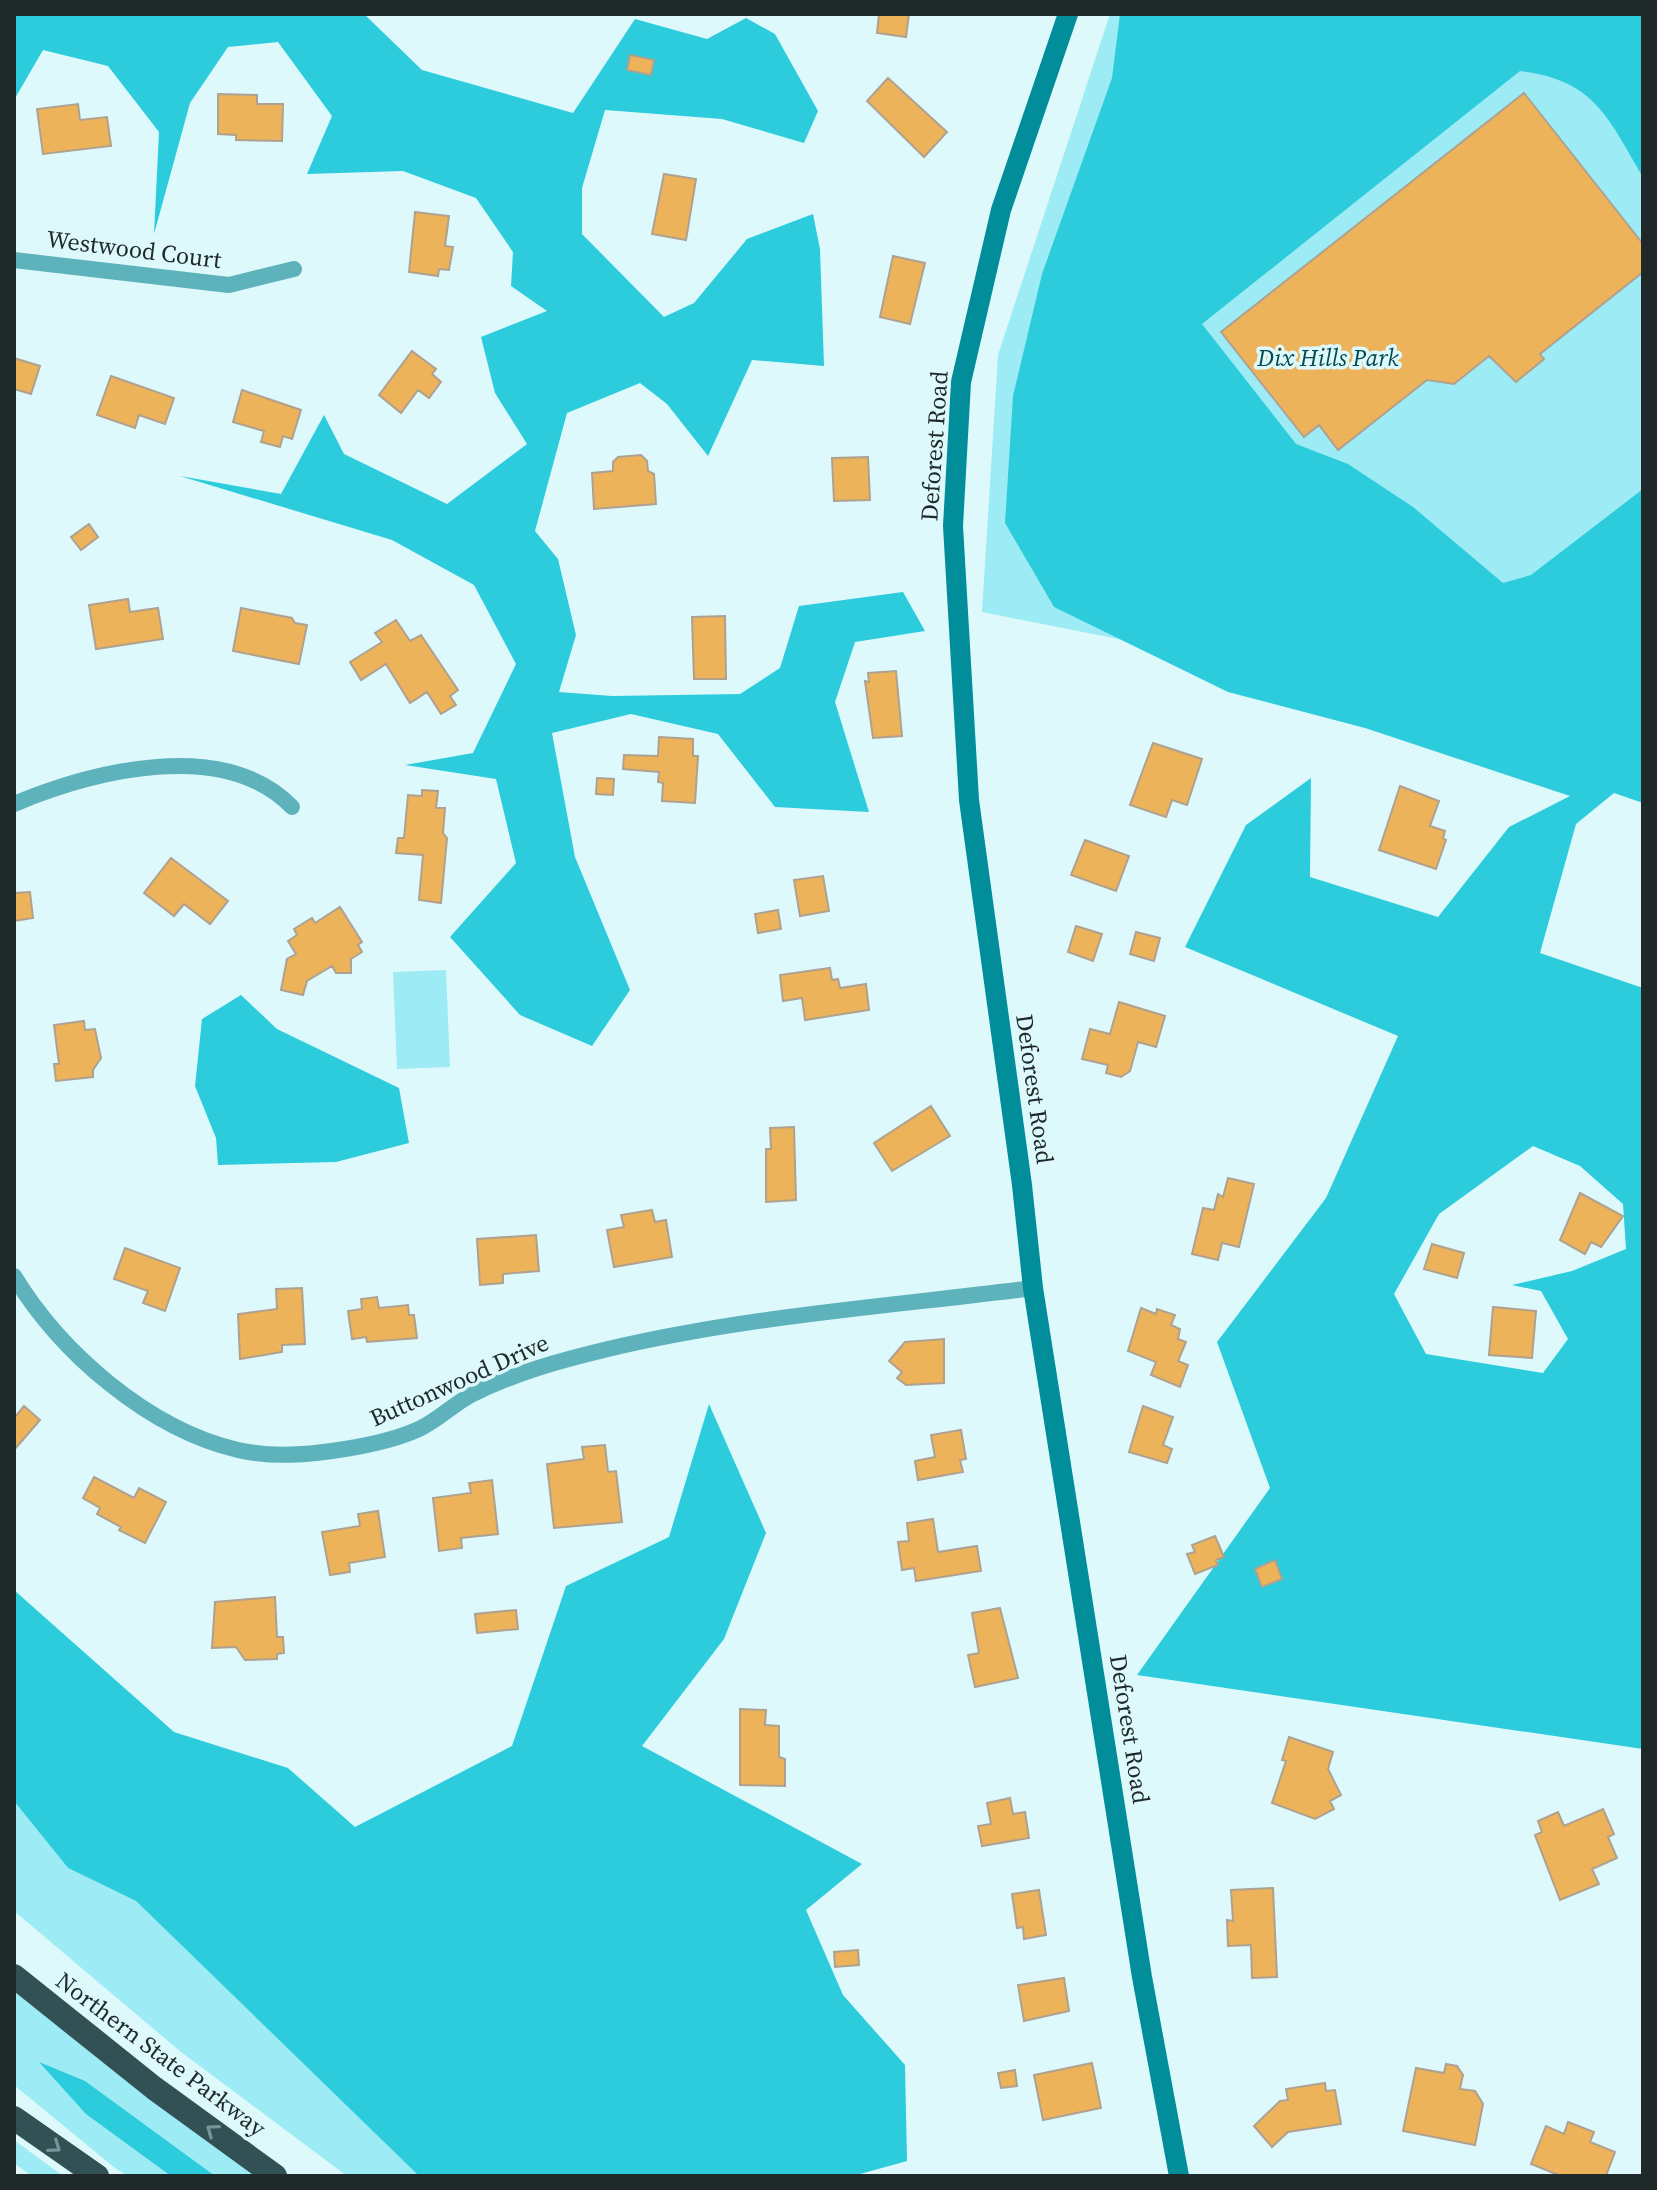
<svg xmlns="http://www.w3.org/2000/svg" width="1657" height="2190" font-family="'Source Serif 4',serif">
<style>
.green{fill:#9debf4}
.forest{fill:#2dccdc;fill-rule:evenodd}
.building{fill:#edb35b;stroke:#aea190;stroke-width:2}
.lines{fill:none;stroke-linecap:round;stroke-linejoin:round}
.street{stroke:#5eb2bc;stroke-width:16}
.secondary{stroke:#018d99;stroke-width:20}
.highway{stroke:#325155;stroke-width:24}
.oneway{stroke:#779498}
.labels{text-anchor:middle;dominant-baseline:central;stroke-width:7;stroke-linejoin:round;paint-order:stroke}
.street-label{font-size:24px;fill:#1f292a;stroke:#def9fc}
.park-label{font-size:24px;font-style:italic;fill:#054a50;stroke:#def9fc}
</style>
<rect width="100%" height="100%" fill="#def9fc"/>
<path class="green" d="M 1110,14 L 1643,14 L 1643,743 L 982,612 L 998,355 Z
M 446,970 L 450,1067 L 397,1069 L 393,972 Z
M 14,1801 L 68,1868 L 136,1901 L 419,2176 L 347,2176 L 181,2052 L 14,1911 Z
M 14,1986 L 259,2176 L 128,2176 L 115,2168 L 14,2085 Z
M 14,2140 L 63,2176 L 32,2176 L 14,2163 Z"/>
<path class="forest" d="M 14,14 L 364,14 L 422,70 L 573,113 L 635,19 L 707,39 L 746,18 L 775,34 L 818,111 L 804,143 L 722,119 L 605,110 L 582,188 L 582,234 L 664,317 L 694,303 L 747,239 L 813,214 L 820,249 L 824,366 L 752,360 L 708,456 L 667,404 L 640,383 L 567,413 L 535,531 L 558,559 L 576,635 L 559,692 L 612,696 L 740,694 L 780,668 L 799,606 L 903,592 L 925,631 L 855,642 L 835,702 L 869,812 L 775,807 L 718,734 L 631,714 L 552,733 L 575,857 L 630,990 L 592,1046 L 520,1015 L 450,937 L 516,863 L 496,779 L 405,765 L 473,753 L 516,664 L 474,585 L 392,540 L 180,476 L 281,494 L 324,415 L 344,454 L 447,504 L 527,444 L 495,393 L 481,337 L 547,311 L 511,286 L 513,252 L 476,198 L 403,171 L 307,174 L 332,116 L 278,42 L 228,47 L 190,103 L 154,234 L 159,132 L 108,66 L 43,50 L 14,100 Z
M 1120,14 L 1643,14 L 1643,177 C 1608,118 1595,80 1520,71 L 1202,324 L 1296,444 L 1348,464 L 1413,507 L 1503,583 L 1531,575 L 1643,489 L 1643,803 L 1614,793 L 1576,824 L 1540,953 L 1643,988 L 1643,1749 L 1137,1675 L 1270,1488 L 1217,1342 L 1326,1198 L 1398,1036 L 1185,947 L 1246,825 L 1311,778 L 1310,877 L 1438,917 L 1509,827 L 1570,796 L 1365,728 L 1228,692 L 1054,607 L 1005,523 L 1013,396 L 1042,274 L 1112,78 ZM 1533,1146 L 1580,1166 L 1623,1204 L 1626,1249 L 1572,1271 L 1512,1285 L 1541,1291 L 1568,1339 L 1543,1373 L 1426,1354 L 1394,1294 L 1439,1214 Z
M 241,995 L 277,1029 L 399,1088 L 409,1143 L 336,1162 L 218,1165 L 216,1138 L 195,1086 L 202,1019 Z
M 709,1404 L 766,1533 L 724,1639 L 642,1746 L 862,1864 L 806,1910 L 843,1995 L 905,2065 L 907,2161 L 853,2176 L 419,2176 L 136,1901 L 68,1868 L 14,1801 L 14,1590 L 174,1732 L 288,1768 L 355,1827 L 512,1746 L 566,1586 L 669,1537 Z
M 39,2062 L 85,2081 L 215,2176 L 171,2176 L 86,2114 Z"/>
<path class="building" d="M 879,14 L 909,14 L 906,37 L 877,33 Z
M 630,55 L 654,60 L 651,75 L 627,70 Z
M 888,78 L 947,132 L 924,157 L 867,101 Z
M 1524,93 L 1643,244 L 1643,272 L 1540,354 L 1544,359 L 1516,382 L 1489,356 L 1454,384 L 1427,380 L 1338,450 L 1319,425 L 1304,437 L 1221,332 Z
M 218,94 L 257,95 L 257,104 L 283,104 L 282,141 L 236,140 L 236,135 L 218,134 Z
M 78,104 L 80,120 L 107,117 L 111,146 L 43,154 L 37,109 Z
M 664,174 L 696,179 L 686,240 L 652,234 Z
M 415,212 L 449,216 L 445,246 L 453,247 L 449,270 L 439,269 L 438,276 L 409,272 Z
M 893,256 L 925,263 L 910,324 L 880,317 Z
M 412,351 L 436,369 L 432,374 L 441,382 L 429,398 L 418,390 L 401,413 L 379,395 Z
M 14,358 L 40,366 L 31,394 L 14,389 Z
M 111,376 L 174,398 L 165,424 L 139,415 L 135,428 L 97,415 Z
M 242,390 L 301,410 L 292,439 L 283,436 L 280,447 L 261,442 L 264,431 L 233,422 Z
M 641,455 L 647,461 L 648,471 L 654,474 L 656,504 L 594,509 L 592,473 L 613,471 L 613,462 L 618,457 Z
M 868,457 L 870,500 L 834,501 L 832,458 Z
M 89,524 L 98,537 L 81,550 L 71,537 Z
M 128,599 L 130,612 L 158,608 L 163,639 L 96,649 L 89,605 Z
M 241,608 L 292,618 L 295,623 L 307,625 L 299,664 L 233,651 Z
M 725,616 L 726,679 L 694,679 L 692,617 Z
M 396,620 L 410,641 L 421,635 L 458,690 L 450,696 L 456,705 L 441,714 L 427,692 L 410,703 L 386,664 L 361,680 L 350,662 L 382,642 L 375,633 Z
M 896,671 L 902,736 L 873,738 L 865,681 L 869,682 L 868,673 Z
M 659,737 L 693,739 L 693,756 L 698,756 L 695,803 L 662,801 L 663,783 L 658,782 L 659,772 L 623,769 L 624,755 L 658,756 Z
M 1153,743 L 1202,759 L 1187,805 L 1172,800 L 1166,817 L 1130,805 Z
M 597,778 L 614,779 L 613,795 L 596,794 Z
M 1400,786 L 1439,801 L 1430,826 L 1445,831 L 1443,838 L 1446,840 L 1436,869 L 1379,850 Z
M 422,790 L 438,791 L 436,808 L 445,808 L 443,833 L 447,838 L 441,903 L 419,900 L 423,855 L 396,853 L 398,838 L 404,838 L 408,795 L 422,796 Z
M 1085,840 L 1129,856 L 1116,891 L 1071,875 Z
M 171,858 L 228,901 L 210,924 L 184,904 L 174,916 L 144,893 Z
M 823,876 L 829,911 L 800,916 L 794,880 Z
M 30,892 L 33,918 L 14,921 L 14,893 Z
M 340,907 L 362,942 L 358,945 L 362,952 L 351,959 L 351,973 L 336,973 L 332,966 L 307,981 L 303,995 L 281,990 L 287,959 L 296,954 L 288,941 L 297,935 L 294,929 L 312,918 L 315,923 Z
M 778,910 L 781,929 L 758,933 L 755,914 Z
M 1076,926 L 1102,934 L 1093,961 L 1068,952 Z
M 1136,932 L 1160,938 L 1154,961 L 1130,954 Z
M 830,968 L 832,980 L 838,979 L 840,988 L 866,984 L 869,1010 L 805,1020 L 802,998 L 783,1001 L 780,975 Z
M 1119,1002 L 1165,1016 L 1156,1047 L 1138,1042 L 1130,1071 L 1121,1077 L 1106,1073 L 1108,1065 L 1082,1059 L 1090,1029 L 1110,1034 Z
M 84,1021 L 85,1030 L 95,1029 L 101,1058 L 93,1070 L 93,1077 L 56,1081 L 54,1064 L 59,1064 L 54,1025 Z
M 931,1106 L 950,1136 L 892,1171 L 874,1143 Z
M 794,1127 L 796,1200 L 766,1202 L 766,1149 L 771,1149 L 770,1128 Z
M 1228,1178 L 1254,1184 L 1239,1247 L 1222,1243 L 1218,1260 L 1192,1254 L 1203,1208 L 1214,1210 L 1218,1194 L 1223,1197 Z
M 1580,1193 L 1623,1216 L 1601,1247 L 1591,1242 L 1585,1254 L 1560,1240 Z
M 652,1210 L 655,1222 L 666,1220 L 672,1257 L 614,1267 L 607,1230 L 624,1227 L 621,1215 Z
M 536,1235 L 539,1271 L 503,1274 L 503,1283 L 480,1285 L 477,1239 Z
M 1432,1244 L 1464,1253 L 1457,1278 L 1424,1269 Z
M 125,1248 L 180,1268 L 165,1311 L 143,1303 L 148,1291 L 114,1279 Z
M 302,1288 L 305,1344 L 282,1345 L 282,1352 L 240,1359 L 238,1314 L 277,1309 L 276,1289 Z
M 377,1297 L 379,1308 L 408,1305 L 409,1315 L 414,1315 L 417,1338 L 367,1342 L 366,1337 L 352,1339 L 348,1311 L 362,1309 L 361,1299 Z
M 1493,1307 L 1536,1311 L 1532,1358 L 1489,1355 Z
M 1141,1308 L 1156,1314 L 1157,1309 L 1175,1315 L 1171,1325 L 1180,1329 L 1178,1339 L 1186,1342 L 1178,1361 L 1188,1365 L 1180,1387 L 1151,1375 L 1156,1362 L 1128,1351 Z
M 944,1339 L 944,1383 L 906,1385 L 897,1378 L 902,1372 L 889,1361 L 905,1342 Z
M 24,1406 L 40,1420 L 14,1450 L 14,1418 Z
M 1143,1406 L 1173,1417 L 1163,1445 L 1172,1449 L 1167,1463 L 1129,1452 Z
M 961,1430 L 966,1459 L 960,1460 L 963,1472 L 918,1480 L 915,1461 L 935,1457 L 931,1435 Z
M 605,1445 L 608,1472 L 616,1471 L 622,1522 L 554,1528 L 547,1464 L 584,1459 L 582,1447 Z
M 94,1477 L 134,1498 L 139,1488 L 166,1502 L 145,1543 L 119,1530 L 121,1527 L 97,1514 L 100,1508 L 83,1498 Z
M 492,1480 L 498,1534 L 461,1538 L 462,1548 L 439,1551 L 433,1498 L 471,1493 L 469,1483 Z
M 378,1511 L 385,1557 L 349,1563 L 350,1572 L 330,1575 L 322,1532 L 360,1526 L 358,1514 Z
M 933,1519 L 938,1552 L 977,1546 L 981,1571 L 916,1581 L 914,1568 L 902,1570 L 898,1542 L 909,1541 L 907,1523 Z
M 1215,1536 L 1224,1557 L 1216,1560 L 1218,1565 L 1195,1574 L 1187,1554 L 1195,1552 L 1192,1545 Z
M 1275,1560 L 1282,1579 L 1262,1587 L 1255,1569 Z
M 275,1597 L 277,1637 L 283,1637 L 284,1653 L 277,1654 L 277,1659 L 245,1660 L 236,1647 L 212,1648 L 215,1602 Z
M 1000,1608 L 1018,1678 L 975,1687 L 968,1655 L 979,1653 L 972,1613 Z
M 516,1610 L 518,1629 L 477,1633 L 475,1614 Z
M 740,1709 L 766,1710 L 765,1725 L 779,1726 L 779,1757 L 785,1759 L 785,1786 L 740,1785 Z
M 1289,1737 L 1333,1752 L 1328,1769 L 1341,1795 L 1330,1801 L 1334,1809 L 1315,1819 L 1272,1803 L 1286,1761 L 1282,1760 Z
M 1010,1798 L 1013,1814 L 1025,1812 L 1029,1838 L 982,1846 L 978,1826 L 991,1824 L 987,1803 Z
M 1603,1809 L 1614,1834 L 1608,1837 L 1617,1858 L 1592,1869 L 1599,1884 L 1560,1900 L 1535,1835 L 1542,1832 L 1538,1821 L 1558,1812 L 1564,1826 Z
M 1273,1888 L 1277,1977 L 1252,1978 L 1251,1945 L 1228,1946 L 1227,1920 L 1233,1921 L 1231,1890 Z
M 1039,1890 L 1046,1935 L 1024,1939 L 1023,1927 L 1017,1928 L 1012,1894 Z
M 858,1950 L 859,1965 L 835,1967 L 834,1952 Z
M 1064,1978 L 1069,2011 L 1024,2021 L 1018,1985 Z
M 1092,2063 L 1101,2108 L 1043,2120 L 1034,2075 Z
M 1446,2064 L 1457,2066 L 1463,2075 L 1460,2089 L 1475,2091 L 1483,2104 L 1475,2145 L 1403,2131 L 1416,2068 L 1444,2073 Z
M 1015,2070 L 1017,2086 L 1001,2088 L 998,2073 Z
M 1325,2083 L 1326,2091 L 1335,2090 L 1341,2124 L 1288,2132 L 1272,2147 L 1254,2126 L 1280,2101 L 1288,2100 L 1286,2089 Z
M 1568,2122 L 1594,2132 L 1590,2142 L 1615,2152 L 1606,2176 L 1561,2176 L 1531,2164 L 1546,2126 L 1564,2134 Z"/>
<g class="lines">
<path class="street" d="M 14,260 L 229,285 L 294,269
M 14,804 C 93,771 224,737 292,807
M 14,1276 C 60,1352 148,1429 238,1450 C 273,1458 309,1455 345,1449 C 370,1445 398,1439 421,1428 C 439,1419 454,1404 471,1395 C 514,1373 562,1360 608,1349 C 747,1316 892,1306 1033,1288"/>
<path class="secondary" d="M 1068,14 L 1001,210 L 961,382 L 953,526 L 969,800 L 1022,1185 L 1033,1288 L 1142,1977 L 1179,2176"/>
<path class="highway" d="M 14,1976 L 154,2088 L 275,2176
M 14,2118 L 97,2176"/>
</g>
<defs><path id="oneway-chevron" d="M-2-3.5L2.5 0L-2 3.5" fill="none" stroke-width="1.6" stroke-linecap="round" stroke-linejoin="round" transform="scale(2)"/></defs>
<g class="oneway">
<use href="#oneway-chevron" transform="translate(212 2130) rotate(-144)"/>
<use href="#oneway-chevron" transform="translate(55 2147) rotate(35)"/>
</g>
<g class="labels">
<g class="street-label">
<text transform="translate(134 249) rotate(7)">Westwood Court</text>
<text transform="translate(934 446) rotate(-86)">Deforest Road</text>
<text transform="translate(1035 1089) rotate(82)">Deforest Road</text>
<text transform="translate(459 1380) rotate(-24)">Buttonwood Drive</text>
<text transform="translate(1130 1729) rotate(81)">Deforest Road</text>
<text transform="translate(161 2054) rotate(37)">Northern State Parkway</text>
</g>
<g class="park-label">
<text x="1328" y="357">Dix Hills Park</text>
</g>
</g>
<rect width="1657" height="2190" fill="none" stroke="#1f292a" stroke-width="32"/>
</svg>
